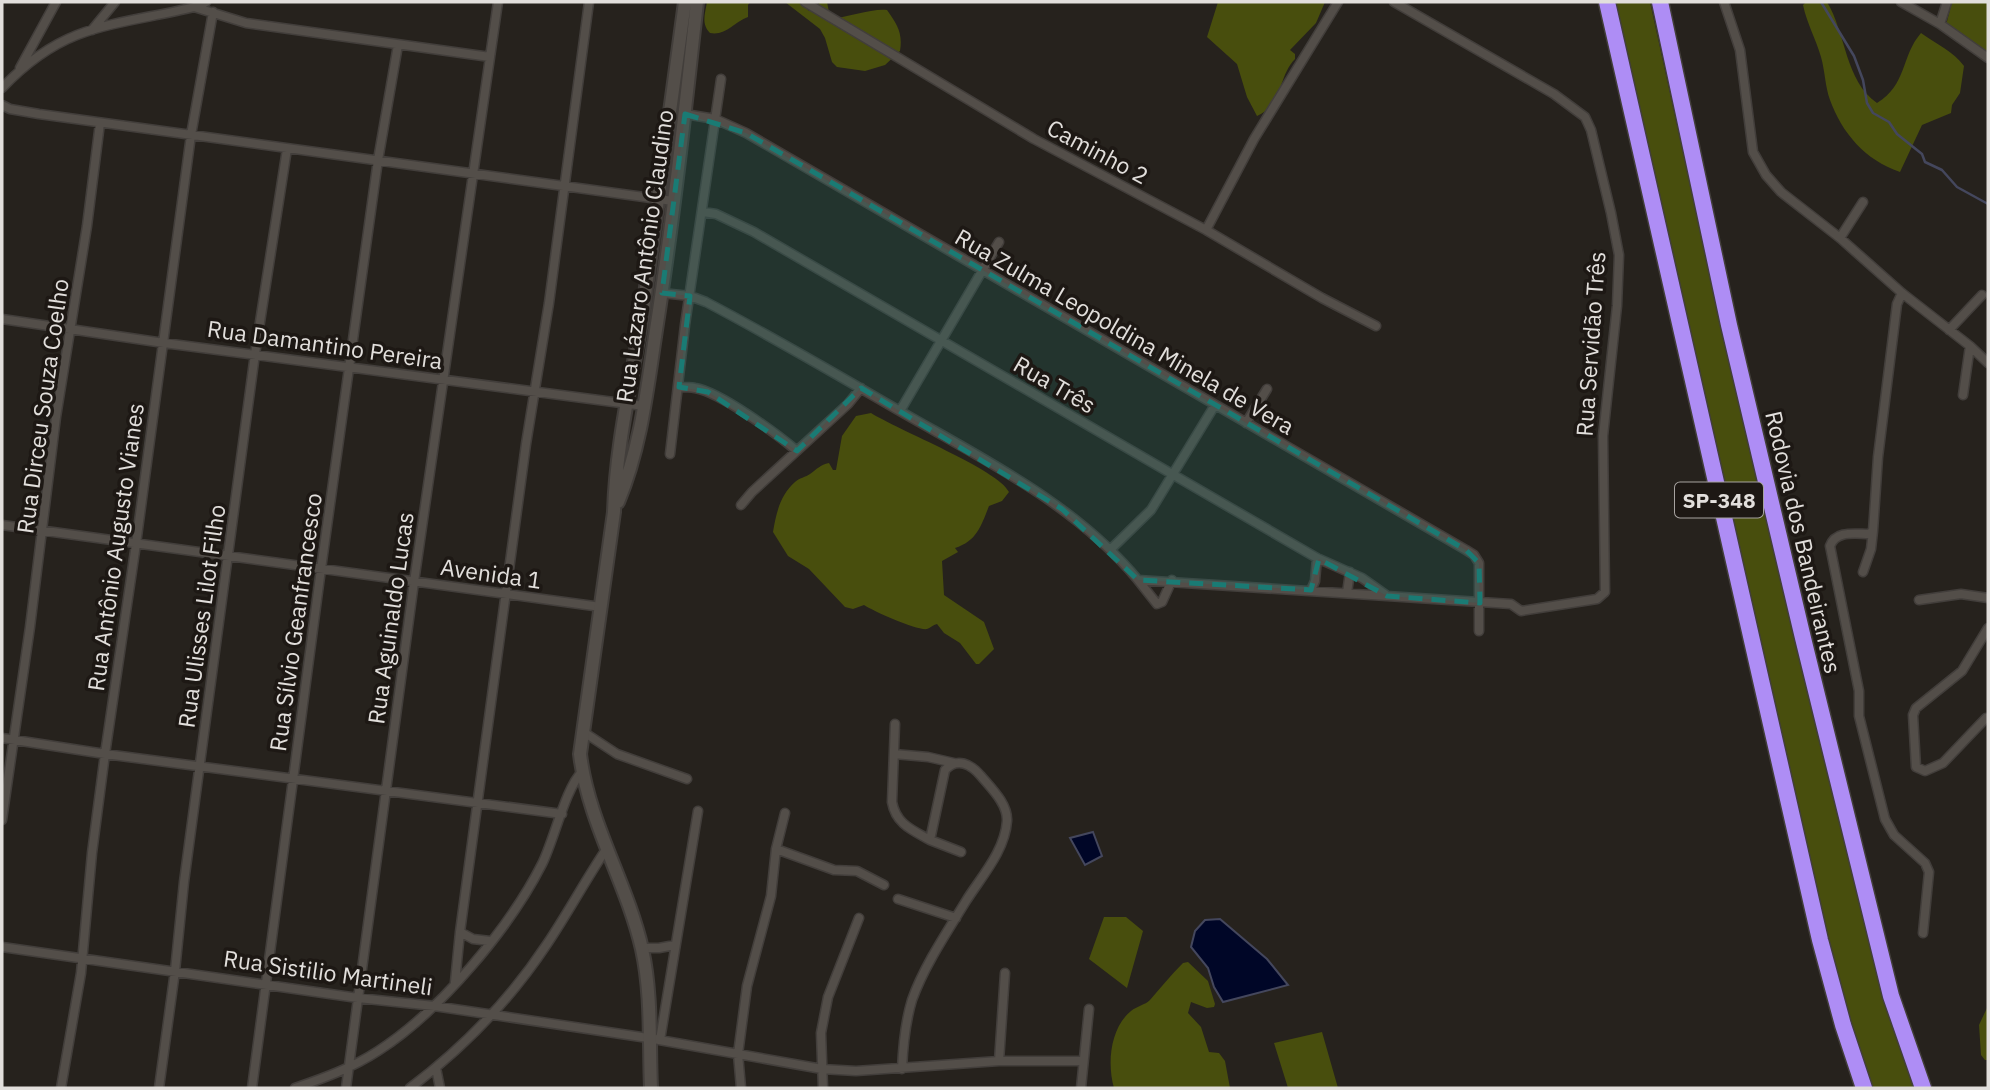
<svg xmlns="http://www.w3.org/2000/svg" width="1990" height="1090" font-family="'IBM Plex Sans',sans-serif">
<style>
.green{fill:#484e0d}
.water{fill:#000627;stroke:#44475d;stroke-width:2}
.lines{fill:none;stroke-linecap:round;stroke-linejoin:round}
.stream{stroke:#44475d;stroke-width:2.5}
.street-casing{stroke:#423e3b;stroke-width:11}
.secondary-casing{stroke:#423e3b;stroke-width:16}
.highway-casing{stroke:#423e3b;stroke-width:19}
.street{stroke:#534e49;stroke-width:8}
.secondary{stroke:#534e49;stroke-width:12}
.highway{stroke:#ae8df5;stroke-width:16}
.marked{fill:#1a7b74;fill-opacity:0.2;stroke:#1a7b74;stroke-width:5;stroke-dasharray:14 9;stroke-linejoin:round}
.labels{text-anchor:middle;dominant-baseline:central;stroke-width:7;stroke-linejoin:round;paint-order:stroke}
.shield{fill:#1d1814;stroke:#a7a3a0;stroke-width:2}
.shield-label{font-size:21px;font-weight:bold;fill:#e2dfdc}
.street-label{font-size:23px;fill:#e2dfdc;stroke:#1d1814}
</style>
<rect width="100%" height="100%" fill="#26221d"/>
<path class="green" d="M 707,2 L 750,2 L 748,5 L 748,17 C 734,22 726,36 710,33 C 701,24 705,14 707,2 Z
M 785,2 L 801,2 L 809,11 L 821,2 L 827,2 L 830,17 L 832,19 C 847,17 874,8 887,10 C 897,24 903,33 900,51 L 885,65 L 865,71 L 837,67 L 832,62 L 825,38 L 820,29 Z
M 1218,2 L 1325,2 L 1316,23 L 1290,50 L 1295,54 L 1295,59 C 1277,78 1284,104 1257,116 L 1247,97 L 1237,64 L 1207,37 Z
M 1615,2 L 1650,2 C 1705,254 1762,507 1825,758 C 1853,868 1874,981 1915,1088 L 1871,1088 L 1838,986 Z
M 1806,2 L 1827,2 C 1846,33 1845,81 1877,103 C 1907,85 1901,56 1921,33 C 1935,43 1954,52 1964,66 L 1960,93 L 1952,105 L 1951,113 L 1922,125 L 1900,172 C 1865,160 1842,133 1830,100 C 1825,86 1825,71 1821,57 C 1816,39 1807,24 1803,5 Z
M 1952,2 L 1988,2 L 1988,52 L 1946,25 Z
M 871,413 C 898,430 999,470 1009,492 L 1002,501 L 989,506 C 981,526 977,541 955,548 L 958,552 L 942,561 L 944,595 L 984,622 L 994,649 L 979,664 L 976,664 L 960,643 L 944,633 L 937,624 C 933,625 930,628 927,629 C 918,631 873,611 864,605 L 853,609 L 845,607 L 809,569 L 788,556 L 773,532 C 776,514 780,495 795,482 C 799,478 806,477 810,474 C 817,469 820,465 829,463 L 833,470 L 836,470 L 842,436 L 856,416 Z
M 1104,917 L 1126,917 L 1143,931 L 1127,988 L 1089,959 Z
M 1188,962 L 1208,981 L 1215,1004 L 1214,1007 L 1207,1008 L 1191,1002 L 1188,1013 L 1201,1027 L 1209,1052 L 1219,1053 L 1225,1061 L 1230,1088 L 1114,1088 C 1107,1064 1110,1028 1131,1011 C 1137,1006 1145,1005 1150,1000 C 1161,987 1171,975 1183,963 Z
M 1988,976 L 1988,1060 L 1985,1060 L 1981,1055 L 1979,1025 L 1987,1008 Z
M 1322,1032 L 1338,1088 L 1288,1088 L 1274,1043 Z"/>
<path class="water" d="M 1093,832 L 1102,856 L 1085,865 L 1070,838 Z
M 1220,919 L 1267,959 L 1288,985 L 1223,1002 L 1214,987 L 1208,968 L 1191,947 L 1195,931 L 1205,920 Z"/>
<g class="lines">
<path class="stream" d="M 1821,2 L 1854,56 L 1863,80 L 1867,103 L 1873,113 L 1889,122 L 1897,134 L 1922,154 L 1925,162 L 1942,170 L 1957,187 L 1988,204"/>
<g class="street-casing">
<path id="street" d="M 805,2 L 1034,139 L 1206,230 L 1322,298 L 1376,326
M 1724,2 L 1740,50 L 1753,152 L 1766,175 L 1781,192 L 1840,238 L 1902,293 L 1970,346 L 1988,363
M 1901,2 L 1940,24 L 1988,58
M 194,7 L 246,23 L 490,57
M 1940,24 L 1947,2
M 92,30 L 115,2
M 20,68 L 56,2
M 2,88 C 22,67 49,46 77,35 C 113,21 155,17 194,7 L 206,2
M 2,105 L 10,109 L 39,114 L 673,201
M 685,114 L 715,119 L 746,133 L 1466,550 L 1474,555 L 1479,563 L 1479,631
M 703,212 L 716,214 L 754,232 L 1317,558 L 1362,578 L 1386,595
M 1206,230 L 1254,139 L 1338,2
M 1840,238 L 1863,202
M 662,293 L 690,296 L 706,302 C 773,337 839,376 905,414 C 987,461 1077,506 1138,580 L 1511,604 L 1521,611 L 1597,599 L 1605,592 L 1603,436 L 1617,306 L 1619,255 L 1611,213 L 1591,130 L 1585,117 L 1554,94 L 1394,2
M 1902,293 L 1897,304 L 1878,457 L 1873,531 L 1869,534 C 1855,534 1836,530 1830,546 L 1859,691 L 1859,716 L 1885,819 L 1894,835 L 1925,863 L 1929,872 L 1923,933
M 2,319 L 164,343 L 644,406
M 1949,330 L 1982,295
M 679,387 C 684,387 690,387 695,388 C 720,392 777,434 797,451
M 1963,395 L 1970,346
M 900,411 L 999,242
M 1246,423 L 1267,389
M 670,454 L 685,325 L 721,79
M 741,505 L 752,492 L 848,404 L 861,388
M 2,525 L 601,607
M 1111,549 L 1151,510 L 1215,405
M 1863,572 L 1871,549 L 1873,531
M 1138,580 L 1157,604 L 1162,602 L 1172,580
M 1311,590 L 1315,581 L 1317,558
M 1347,593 L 1350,572
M 1919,600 L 1961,594 L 1988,598
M 1986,718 L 1943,763 L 1925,771 L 1916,767 L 1913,715 L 1916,708 L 1962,671 L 1988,628
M 895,724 L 892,802 C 896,824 912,830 930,840
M 582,731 L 617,754 L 687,779
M 2,738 L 105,754 L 562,814
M 894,754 L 928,757 L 954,763
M 2,820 L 30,627 L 56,417 L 87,226 L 100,123
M 776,849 L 834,870 L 857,871 L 884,885
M 898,899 L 956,918
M 460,932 L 473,939 L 490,941
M 2,947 L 358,998 L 434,1006 L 648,1038 L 822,1069 L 856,1071 L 999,1061 L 1083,1061
M 642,948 L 659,948 L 675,945
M 455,982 L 460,932 L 526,444 L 549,303 L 589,2
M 660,1040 L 698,811
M 999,1061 L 1005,973
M 436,1068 L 440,1088
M 902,1069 C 903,1046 905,1023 912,1000 C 924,966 947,932 966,901 C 981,877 1005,851 1007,821 C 1008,804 991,788 981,776 C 971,764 957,757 945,770 L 930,840 L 961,852
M 61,1088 L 81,973 L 92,853 L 105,754 L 136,544 L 191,135 L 213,12
M 159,1088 L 175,971 L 184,882 L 255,354 L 287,149
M 252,1088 L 321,569 L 378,160 L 398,45
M 295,1088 C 324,1078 352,1068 378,1051 C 439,1012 509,929 542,864 C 554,840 566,787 582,772
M 346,1088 L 414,582 L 498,2
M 410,1088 C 463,1048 510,1000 547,944 C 568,913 586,879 607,848
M 741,1088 L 738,1054 L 747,986 L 771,896 L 776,849 L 785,813
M 823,1088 L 821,1033 L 828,997 L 859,918
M 1081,1088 L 1089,1009"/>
</g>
<g class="secondary-casing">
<path id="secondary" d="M 618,502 C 641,447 647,389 656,330 C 673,221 685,111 697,2
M 651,1088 C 649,1042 652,994 642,949 C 627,883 588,822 580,754 L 614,512 C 616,441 634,372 644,302 C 658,202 671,102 685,2"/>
</g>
<g class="highway-casing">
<path id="highway" d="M 1607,2 L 1820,940 L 1843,1025 L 1864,1088
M 1660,2 L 1729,325 L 1803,638 L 1891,996 L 1923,1088"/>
</g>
<use href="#street" class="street"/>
<use href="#secondary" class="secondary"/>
<use href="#highway" class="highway"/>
</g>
<path class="marked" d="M 685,114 L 746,133 L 1466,550 L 1479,563 L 1480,603 L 1387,596 L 1319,559 L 1311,590 L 1138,580 L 1062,509 L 861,388 L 797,451 L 708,392 L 679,387 L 690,296 L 662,293 Z"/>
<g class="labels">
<rect class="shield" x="1675" y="482.5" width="88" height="35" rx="5"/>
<g class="shield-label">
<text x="1719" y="500">SP-348</text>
</g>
<g class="street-label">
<text transform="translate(1098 151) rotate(28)">Caminho 2</text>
<text transform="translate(644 256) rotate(-82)">Rua Lázaro Antônio Claudino</text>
<text transform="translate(1125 331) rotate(30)">Rua Zulma Leopoldina Minela de Vera</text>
<text transform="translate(325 344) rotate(8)">Rua Damantino Pereira</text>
<text transform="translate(1590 344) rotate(-86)">Rua Servidão Três</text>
<text transform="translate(1055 384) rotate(30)">Rua Três</text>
<text transform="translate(42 406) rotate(-82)">Rua Dirceu Souza Coelho</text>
<text transform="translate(1804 542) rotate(77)">Rodovia dos Bandeirantes</text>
<text transform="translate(115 547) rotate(-82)">Rua Antônio Augusto Vianes</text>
<text transform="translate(491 573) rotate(8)">Avenida 1</text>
<text transform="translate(201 616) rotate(-82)">Rua Ulisses Lilot Filho</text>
<text transform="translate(390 618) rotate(-82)">Rua Aguinaldo Lucas</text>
<text transform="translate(295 622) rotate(-82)">Rua Sílvio Geanfrancesco</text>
<text transform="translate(328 972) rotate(8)">Rua Sistilio Martineli</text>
</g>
</g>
<rect width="1990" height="1090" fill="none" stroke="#e2dfdc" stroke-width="7"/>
</svg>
